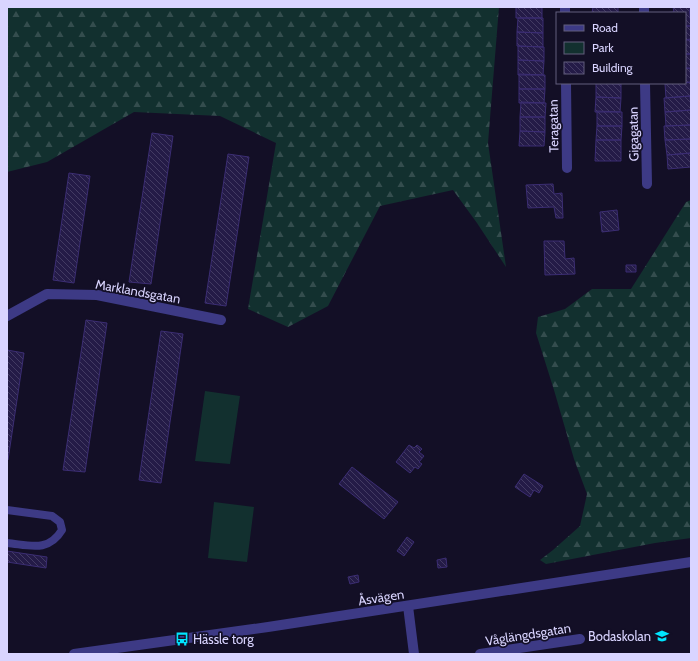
<svg xmlns="http://www.w3.org/2000/svg" width="698" height="661" font-family="Cabin,sans-serif">
<style>
.forest{fill:url(#forest-firs)}
.green{fill:#12302f}
.building{fill:url(#building-back-hatch);stroke:#3b2d73}
.lines{fill:none;stroke-linecap:round;stroke-linejoin:round}
.service{stroke:#3d3a85;stroke-width:8}
.minor{stroke:#3d3a85;stroke-width:10}
.tertiary{stroke:#3d3a85;stroke-width:10}
.labels{text-anchor:middle;dominant-baseline:central;stroke-width:3.5;stroke-linejoin:round;paint-order:stroke}
.street-label{font-size:13px;fill:#d9d4ff;stroke:#130f26}
.poi-label{font-size:13px;fill:#d9d4ff;stroke:#130f26;text-anchor:end}
</style>
<defs>
<pattern id="forest-firs" width="22" height="20" patternUnits="userSpaceOnUse"><rect width="22" height="20" fill="#12302f"/><path d="M5 1l3.5 6h-7zM16 11l3.5 6h-7z" fill="#344d4e"/></pattern>
<pattern id="building-back-hatch" width="6" height="6" patternUnits="userSpaceOnUse"><rect width="6" height="6" fill="#241b47"/><path d="M-1 5l2 2M0 0l6 6M5-1l2 2" fill="none" stroke="#433b63"/></pattern>
</defs>
<rect width="100%" height="100%" fill="#130f26"/>
<path class="forest" d="M 7,7 L 499,7 L 488,143 L 506,267 L 477,223 L 453,190 L 380,206 L 328,306 L 288,327 L 248,309 L 276,143 L 220,116 L 134,112 L 47,162 L 7,172 Z
M 691,200 L 691,538 L 655,543 L 546,564 L 540,560 L 553,550 L 580,526 L 587,494 L 574,459 L 554,390 L 536,333 L 538,317 L 565,309 L 592,289 L 631,289 L 686,202 Z"/>
<path class="green" d="M 205,391 L 240,396 L 230,464 L 195,461 Z
M 214,502 L 254,507 L 247,562 L 208,558 Z"/>
<path class="building" d="M 516,7 L 542,7 L 542,18 L 516,18 Z
M 593,7 L 618,7 L 618,13 L 592,13 Z
M 673,7 L 689,7 L 691,26 L 685,26 L 685,13 L 663,13 L 674,12 Z
M 518,18 L 543,18 L 543,33 L 517,32 Z
M 685,26 L 691,26 L 691,40 L 685,40 Z
M 517,32 L 543,33 L 543,47 L 517,46 Z
M 690,39 L 691,54 L 685,54 L 685,40 Z
M 518,46 L 544,47 L 544,61 L 518,60 Z
M 685,54 L 691,54 L 691,69 L 685,68 Z
M 518,60 L 544,61 L 543,75 L 518,75 Z
M 685,68 L 690,68 L 691,82 L 685,83 Z
M 519,74 L 545,75 L 545,89 L 519,89 Z
M 691,82 L 691,97 L 690,96 L 666,98 L 665,84 Z
M 596,83 L 621,84 L 621,98 L 596,97 Z
M 519,89 L 545,89 L 544,103 L 519,103 Z
M 690,96 L 691,110 L 665,112 L 664,98 Z
M 596,97 L 621,98 L 620,112 L 595,112 Z
M 521,102 L 546,103 L 545,117 L 520,117 Z
M 691,110 L 691,125 L 666,126 L 665,112 Z
M 597,111 L 622,112 L 622,126 L 597,126 Z
M 520,117 L 545,117 L 545,132 L 520,131 Z
M 691,125 L 691,139 L 665,140 L 664,126 Z
M 597,126 L 622,126 L 621,140 L 596,140 Z
M 520,131 L 545,132 L 544,146 L 519,146 Z
M 152,133 L 173,136 L 151,284 L 129,282 Z
M 691,139 L 691,153 L 667,155 L 665,140 Z
M 596,140 L 621,140 L 621,161 L 595,161 Z
M 691,153 L 691,167 L 668,169 L 667,155 Z
M 228,154 L 249,157 L 226,306 L 205,303 Z
M 69,173 L 90,176 L 74,283 L 53,280 Z
M 553,184 L 554,194 L 562,193 L 563,218 L 556,218 L 554,207 L 528,208 L 526,185 Z
M 617,210 L 619,230 L 602,232 L 600,212 Z
M 544,241 L 564,241 L 565,259 L 574,258 L 575,274 L 545,275 Z
M 626,265 L 636,265 L 636,272 L 626,272 Z
M 86,320 L 107,323 L 85,472 L 63,470 Z
M 161,331 L 183,334 L 161,483 L 139,480 Z
M 7,350 L 24,353 L 8,460 L 7,460 Z
M 409,445 L 414,448 L 417,445 L 422,449 L 419,452 L 424,456 L 419,462 L 422,464 L 418,469 L 415,467 L 410,473 L 396,462 Z
M 352,467 L 398,502 L 384,519 L 339,484 Z
M 524,474 L 543,486 L 539,493 L 534,490 L 530,497 L 515,487 Z
M 407,537 L 414,542 L 404,556 L 397,551 Z
M 7,551 L 47,557 L 46,568 L 7,562 Z
M 446,558 L 447,567 L 438,568 L 437,560 Z
M 358,575 L 359,582 L 350,584 L 348,577 Z"/>
<g class="lines">
<path class="service" d="M 7,510 L 52,516 L 60,522 L 62,530 C 48,553 29,545 7,543"/>
<path class="minor" d="M 565,7 L 565,13
M 644,7 L 644,13
M 566,83 L 567,168
M 645,83 L 647,184
M 7,316 L 47,294 L 97,295 L 221,320
M 408,606 L 414,654
M 480,654 L 580,639"/>
<path class="tertiary" d="M 74,654 L 268,627 L 691,562"/>
</g>
<defs>
<g id="school-bare" transform="scale(1.08)"><path d="M0-5L7-2L0 1L-7-2ZM-4 1L0 2.5L4 1V4Q0 6-4 4Z" fill="#00e5ff" stroke="#130f26" stroke-width="2.5" paint-order="stroke"/></g>
<g id="bus-bare" transform="scale(1.08)"><path d="M-5-6H5V4H4V6H2V4H-2V6H-4V4H-5ZM-3.5-4V0h7V-4ZM-3.5 1.2v1.5H-2V1.2ZM2 1.2v1.5H3.5V1.2Z" fill="#00e5ff" stroke="#130f26" stroke-width="2.5" paint-order="stroke"/></g>
</defs>
<g fill-rule="evenodd">
<use href="#school-bare" x="662" y="636"/>
<use href="#bus-bare" x="182" y="639"/>
</g>
<g class="labels">
<g class="street-label">
<text transform="translate(553 126) rotate(-91)">Teragatan</text>
<text transform="translate(633 134) rotate(-91)">Gigagatan</text>
<text transform="translate(138 291) rotate(10)">Marklandsgatan</text>
<text transform="translate(381 597) rotate(-9)">Åsvägen</text>
<text transform="translate(528 634) rotate(-9)">Våglängdsgatan</text>
</g>
<g class="poi-label">
<text x="651" y="636">Bodaskolan</text>
<text x="193" y="639" text-anchor="start">Hässle torg</text>
</g>
</g>
<rect width="698" height="661" fill="none" stroke="#d9d4ff" stroke-width="16"/>
<rect x="556" y="12" width="130" height="72" fill="#130f26" stroke="#625e7d"/>
<rect x="564" y="25" width="20" height="6" fill="#3d3a85" stroke="#625e7d"/>
<text x="592" y="32" font-size="12" fill="#d9d4ff">Road</text>
<rect x="564" y="42" width="20" height="12" fill="#12302f" stroke="#625e7d"/>
<text x="592" y="52" font-size="12" fill="#d9d4ff">Park</text>
<rect x="564" y="62" width="20" height="12" fill="url(#building-back-hatch)" stroke="#625e7d"/>
<text x="592" y="72" font-size="12" fill="#d9d4ff">Building</text>
</svg>
